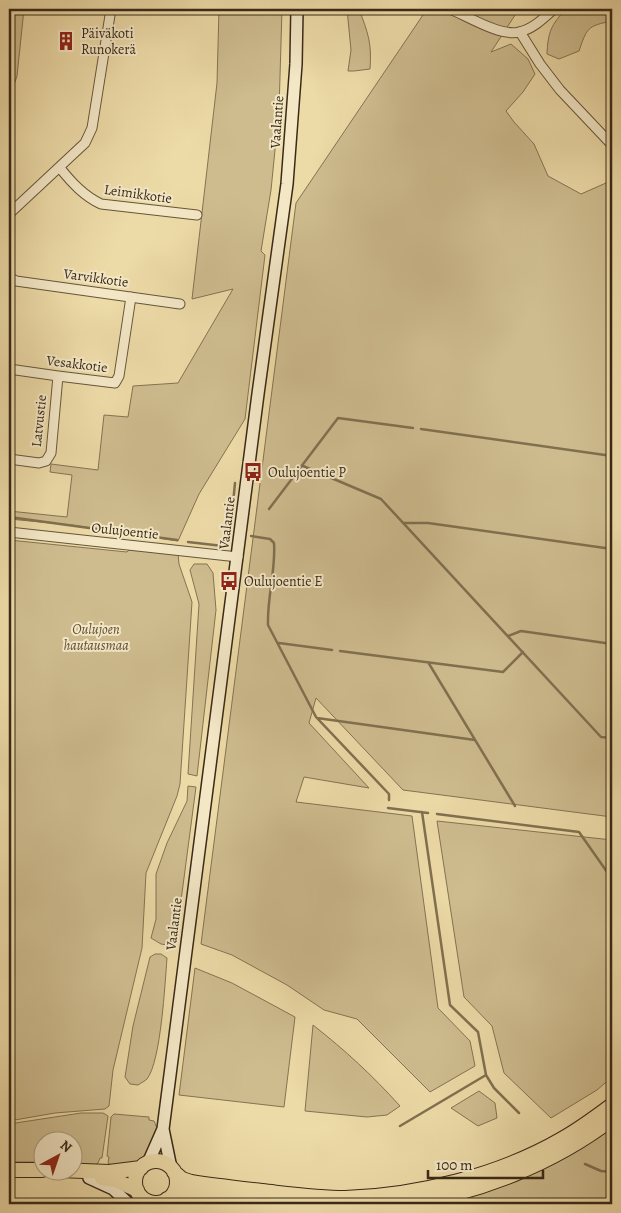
<svg xmlns="http://www.w3.org/2000/svg" width="621" height="1213" font-family="Alegreya,serif">
<style>
.green{fill:#cebc8f;stroke:#847353}
.lines{fill:none;stroke-linecap:round;stroke-linejoin:round}
.stream{stroke:#807050;stroke-width:2.5}
.street-casing{stroke:#66563b;stroke-width:11}
.secondary-casing{stroke:#392a17;stroke-width:14}
.primary-casing{stroke:#392a17;stroke-width:16}
.street{stroke:#f3e7c6;stroke-width:9}
.secondary{stroke:#f3e7c6;stroke-width:11}
.primary{stroke:#ecdaa7;stroke-width:14}
.labels{text-anchor:middle;dominant-baseline:central;stroke-width:4;stroke-linejoin:round;paint-order:stroke}
.poi-label{font-size:14px;fill:#392a17;stroke:#f3e7c6;text-anchor:start}
.street-label{font-size:14px;fill:#392a17;stroke:#f3e7c6}
.park-label{font-size:14px;font-style:italic;fill:#5e4e35;stroke:#f3e7c6}
</style>
<rect width="100%" height="100%" fill="#ecdaa7"/>
<filter id="stains"><feTurbulence type="fractalNoise" baseFrequency=".004" numOctaves="4"/><feColorMatrix values="0 0 0 0 .2 0 0 0 0 .09 0 0 0 0 .02 0 0 0 .5 -.17"/></filter>
<radialGradient id="worn" r=".72"><stop offset=".6" stop-color="#630" stop-opacity="0"/><stop offset="1" stop-color="#630" stop-opacity=".3"/></radialGradient>
<path class="green" d="M 9,9 L 24,9 L 17,76 L 9,100 Z
M 219,9 L 282,9 L 279,110 L 271,190 L 261,251 L 265,255 L 245,419 L 199,494 L 178,541 L 72,525 L 9,519 L 9,511 L 67,517 L 72,475 L 50,472 L 51,464 L 98,470 L 104,415 L 128,417 L 133,386 L 178,383 L 233,289 L 192,299 L 217,83 Z
M 347,9 L 359,9 C 368,33 372,43 370,69 L 354,71 L 348,71 L 351,50 Z
M 427,9 L 519,9 L 491,52 L 511,44 L 528,59 L 535,74 L 523,92 L 506,111 L 514,122 L 534,144 L 548,176 L 581,194 L 606,183 L 612,185 L 612,817 L 403,790 L 316,698 L 309,723 L 369,788 L 304,777 L 296,802 L 412,816 L 438,1008 L 470,1041 L 475,1066 L 430,1092 L 357,1019 L 324,1010 L 287,985 L 232,955 L 201,944 L 296,203 Z
M 566,9 L 612,9 L 612,21 C 587,26 587,28 579,51 L 559,59 L 547,54 C 548,32 551,25 566,9 Z
M 9,540 L 127,552 L 130,549 L 178,553 L 179,564 L 192,602 L 180,784 L 177,796 L 146,873 L 142,948 L 113,1070 L 109,1106 L 105,1109 L 55,1113 L 9,1121 Z
M 194,564 L 207,564 L 213,573 L 216,610 L 197,776 L 188,774 L 199,604 L 190,570 Z
M 188,786 L 196,787 L 175,946 L 161,944 L 151,938 L 156,919 L 156,874 L 167,843 L 187,801 Z
M 437,821 L 612,840 L 612,1077 L 597,1090 L 551,1118 L 504,1073 L 492,1026 L 464,997 Z
M 155,954 L 161,954 L 167,958 C 165,983 161,1061 147,1079 C 145,1081 141,1083 138,1085 L 130,1084 L 125,1077 L 133,1026 L 150,957 Z
M 195,968 L 232,983 L 295,1017 L 284,1107 L 179,1095 Z
M 313,1025 C 346,1051 372,1075 400,1106 L 387,1115 L 367,1117 L 305,1111 Z
M 479,1091 L 495,1103 L 497,1118 L 478,1126 L 451,1108 Z
M 81,1113 L 103,1113 L 108,1116 L 102,1158 L 100,1158 L 98,1163 L 91,1168 L 73,1166 L 72,1140 L 42,1140 L 42,1162 L 9,1162 L 9,1124 Z
M 114,1114 L 149,1117 L 149,1120 L 154,1121 L 157,1128 L 156,1132 C 144,1162 148,1161 116,1168 L 108,1163 L 109,1157 L 107,1156 L 111,1117 Z
M 612,1123 L 612,1204 L 472,1204 L 470,1202 L 473,1195 Z"/>
<g class="lines">
<path class="stream" d="M 421,429 L 612,456
M 303,466 L 381,499 L 601,737 L 612,738
M 269,509 L 338,418 L 413,428
M 9,517 L 177,540
M 403,523 L 428,523 L 612,549
M 251,536 L 270,539 L 274,543 C 276,570 267,597 268,625 L 316,717 L 389,794 L 389,800
M 188,542 L 223,546 L 227,542 L 230,535 L 235,483
M 508,636 L 521,631 L 612,644
M 279,643 L 332,650
M 340,651 L 503,672 L 523,652
M 428,662 L 515,806
M 317,718 L 475,740
M 388,808 L 428,813
M 422,812 L 450,1005 L 478,1032 L 486,1075 L 494,1088 L 519,1113
M 437,814 L 579,832 L 612,879
M 400,1126 L 486,1075
M 585,1164 L 601,1171 L 612,1172"/>
<g class="street-casing">
<path id="street" d="M 450,9 C 467,16 501,37 519,32 C 533,29 544,18 554,9
M 520,32 L 540,64 L 560,90 L 612,145
M 60,168 C 72,183 84,196 101,204 L 197,215
M 9,214 L 85,143 L 92,128 L 111,9
M 9,277 L 16,281 L 180,304
M 9,369 L 58,376 L 115,383 L 119,376 L 131,297
M 9,459 L 39,463 L 46,461 L 51,453 L 58,376
M 9,532 L 238,557"/>
</g>
<g class="secondary-casing">
<path id="secondary" d="M 163,1129 L 171,1168
M 148,1163 L 163,1129 L 258,394 L 287,184 L 296,64 L 297,9
M 89,1178 L 113,1189 L 129,1204
M 143,1198 L 144,1204"/>
</g>
<g class="primary-casing">
<path id="primary" d="M135 1182a21 21 0 1 1 42 0a21 21 0 1 1-42 0Z
M 9,1170 L 42,1170
M 59,1170 L 109,1172 L 141,1168
M 174,1172 L 182,1179 L 191,1182 C 215,1186 238,1188 262,1191 C 289,1194 318,1198 345,1198 C 417,1196 500,1175 562,1139 C 580,1129 596,1117 612,1105
M 102,1178 L 115,1180 L 137,1190
M 167,1199 L 178,1195 L 188,1193 L 284,1204
M 405,1204 C 479,1193 553,1164 612,1119"/>
</g>
<use href="#street" class="street"/>
<use href="#secondary" class="secondary"/>
<use href="#primary" class="primary"/>
</g>
<defs>
<g id="building-bare" transform="scale(1.5)"><path d="M-4-6H4V6H1V3H-1V6H-4ZM-2.5-4.3h1.7v1.8h-1.7ZM.8-4.3h1.7v1.8H.8ZM-2.5-1h1.7V.8h-1.7ZM.8-1h1.7V.8H.8Z" fill="#8f2418" stroke="#f3e7c6" stroke-width="2.5" paint-order="stroke"/></g>
<g id="bus-bare" transform="scale(1.5)"><path d="M-5-6H5V4H4V6H2V4H-2V6H-4V4H-5ZM-3.5-4V0h7V-4ZM-3.5 1.2v1.5H-2V1.2ZM2 1.2v1.5H3.5V1.2Z" fill="#8f2418" stroke="#f3e7c6" stroke-width="2.5" paint-order="stroke"/></g>
</defs>
<g fill-rule="evenodd">
<use href="#building-bare" x="66" y="41"/>
<use href="#bus-bare" x="253" y="472"/>
<use href="#bus-bare" x="229" y="581"/>
</g>
<g class="labels">
<g class="poi-label">
<text x="81" y="33">Päiväkoti<tspan x="81" dy="16">Runokerä</tspan></text>
<text x="268" y="472">Oulujoentie P</text>
<text x="244" y="581">Oulujoentie E</text>
</g>
<g class="street-label">
<text transform="translate(277 122) rotate(-86)">Vaalantie</text>
<text transform="translate(138 194) rotate(8)">Leimikkotie</text>
<text transform="translate(96 278) rotate(8)">Varvikkotie</text>
<text transform="translate(77 364) rotate(7)">Vesakkotie</text>
<text transform="translate(39 421) rotate(-84)">Latvustie</text>
<text transform="translate(227 523) rotate(-83)">Vaalantie</text>
<text transform="translate(125 531) rotate(6)">Oulujoentie</text>
<text transform="translate(174 924) rotate(-83)">Vaalantie</text>
</g>
<g class="park-label">
<text x="96" y="629">Oulujoen<tspan x="96" dy="16">hautausmaa</tspan></text>
</g>
</g>
<rect width="621" height="1213" fill="none" stroke="#ecdaa7" stroke-width="30"/>
<rect x="10" y="10" width="601" height="1193" fill="none" stroke="#392a17" stroke-width="2.5"/>
<rect x="15" y="15" width="591" height="1183" fill="none" stroke="#392a17"/>
<g transform="translate(58 1156) rotate(40)"><circle r="24" fill="#f3e7c6" stroke="#a99b80"/>
<path d="M0-4L9 19L0 12L-9 19Z" fill="#8f2418"/>
<text y="-8" font-size="14" font-weight="bold" text-anchor="middle" fill="#392a17">N</text>
</g>
<path d="M428 1170v8h115v-8" fill="none" stroke="#392a17" stroke-width="2.5"/>
<text x="436" y="1170" font-size="15" fill="#392a17" stroke="#f3e7c6" stroke-width="4" paint-order="stroke">100 m</text>
<rect width="100%" height="100%" filter="url(#stains)"/>
<rect width="100%" height="100%" fill="url(#worn)"/>
</svg>
